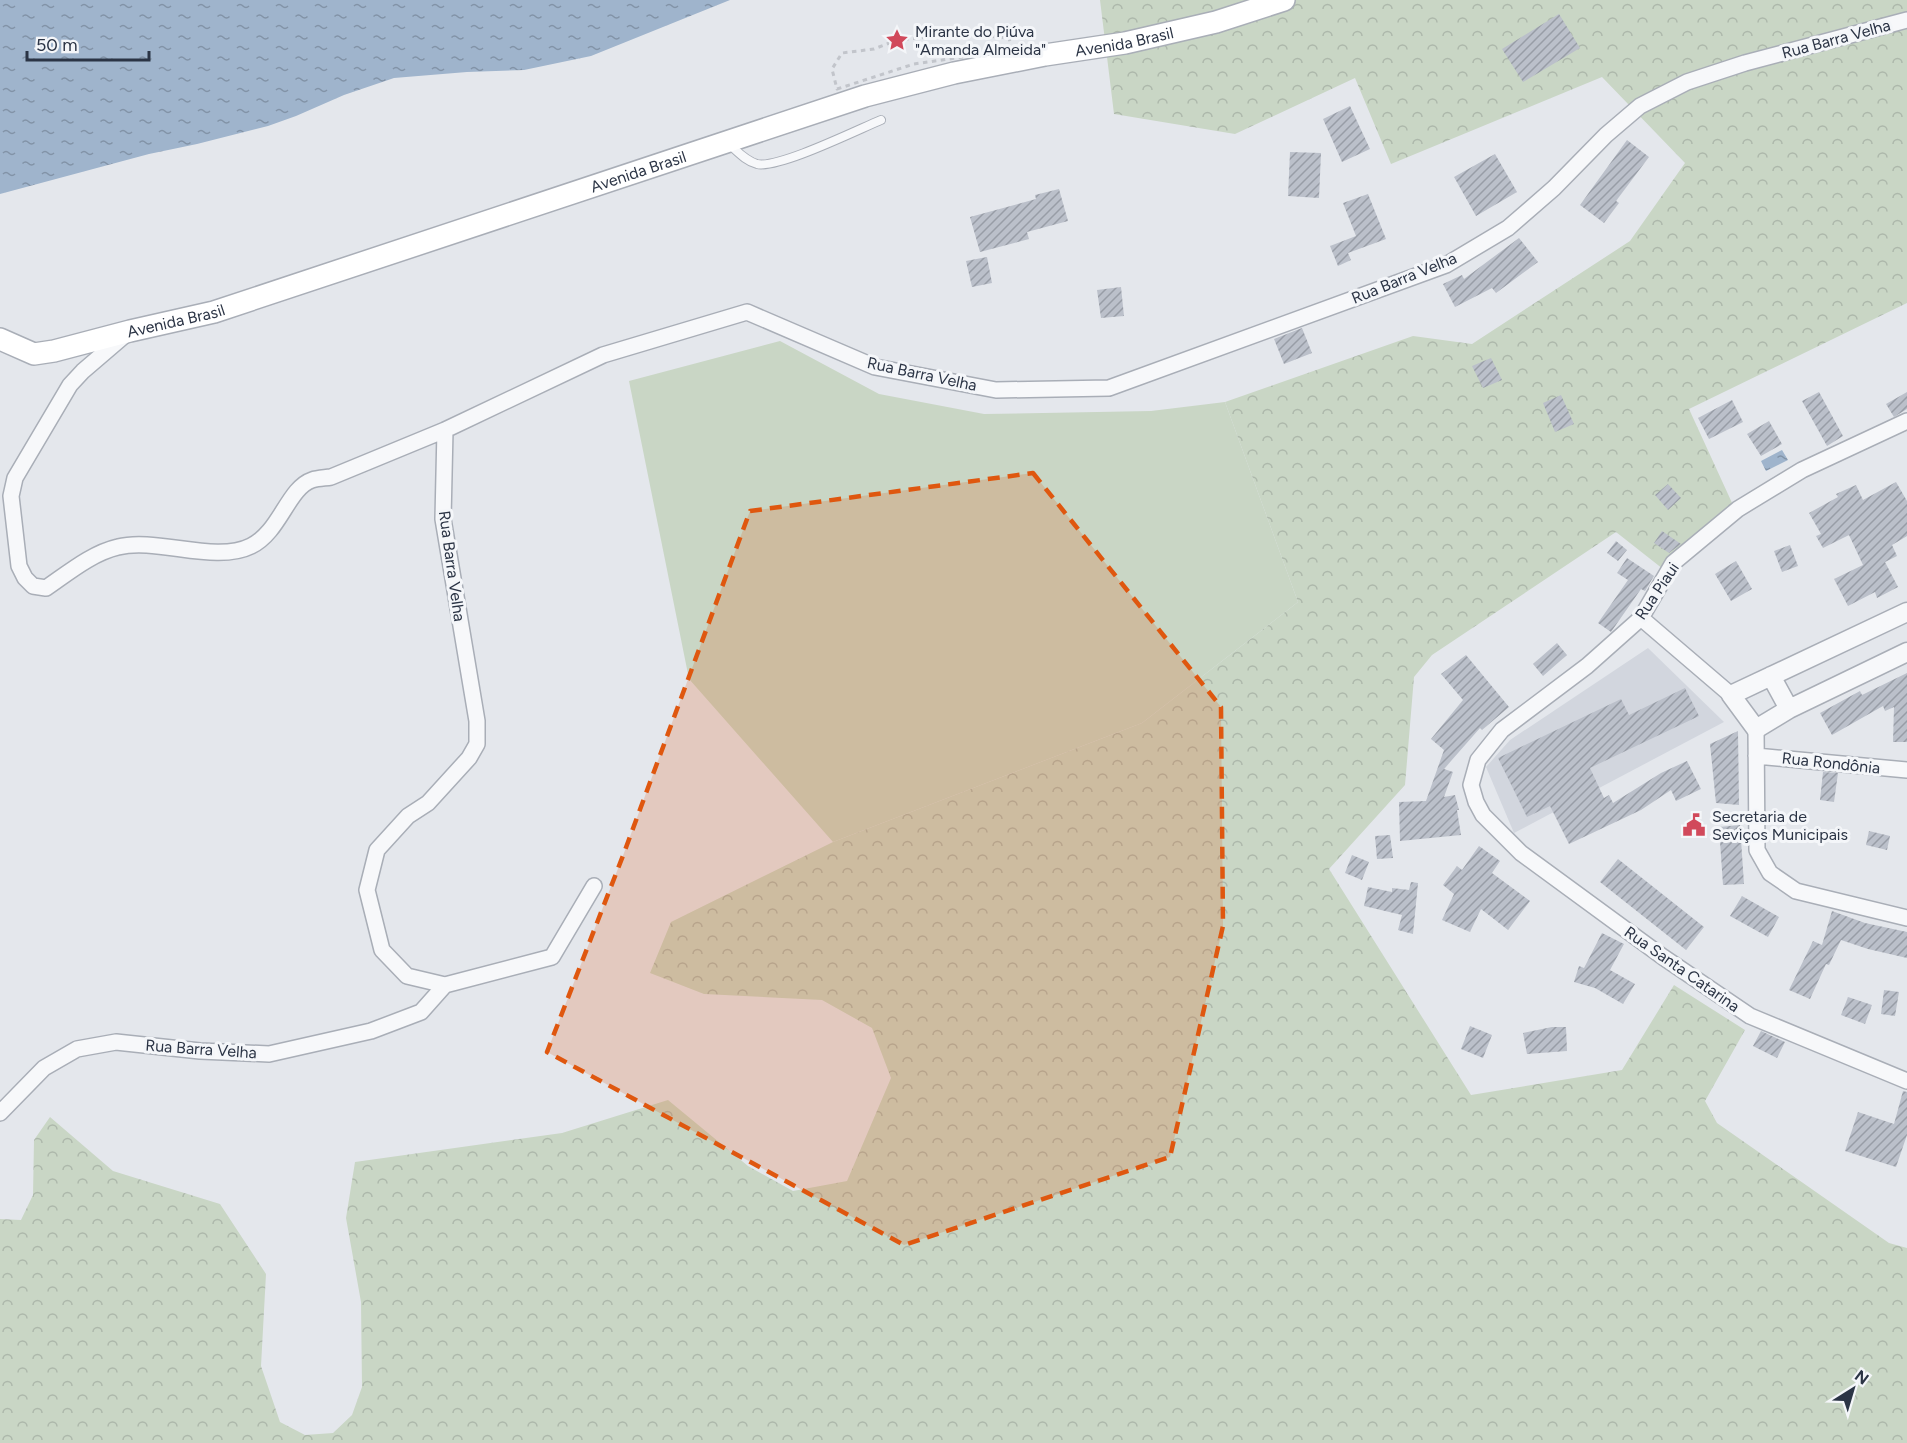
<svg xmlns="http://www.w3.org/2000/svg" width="1907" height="1443" font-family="Figtree,sans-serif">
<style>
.built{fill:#d2d6de}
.green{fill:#c9d6c5}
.forest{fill:url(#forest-crowns)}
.water{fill:url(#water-ripples)}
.building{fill:url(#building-hatch)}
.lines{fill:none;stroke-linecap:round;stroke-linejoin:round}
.service-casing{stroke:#a9aeb7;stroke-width:10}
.minor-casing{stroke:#a9aeb7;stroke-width:18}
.tertiary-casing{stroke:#a9aeb7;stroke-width:21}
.secondary-casing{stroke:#a9aeb7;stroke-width:24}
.path{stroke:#c2c5cb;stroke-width:3;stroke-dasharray:4.5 4.5;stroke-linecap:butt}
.service{stroke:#f7f8fa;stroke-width:8}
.minor{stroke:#f7f8fa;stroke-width:15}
.tertiary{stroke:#f7f8fa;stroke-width:18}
.secondary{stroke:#fff;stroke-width:21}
.marked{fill:#df570f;fill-opacity:0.2;stroke:#df570f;stroke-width:4.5;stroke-dasharray:12 8;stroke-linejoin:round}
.labels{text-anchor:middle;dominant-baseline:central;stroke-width:6;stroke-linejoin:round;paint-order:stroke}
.poi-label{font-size:16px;fill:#2b3445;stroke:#f4f6f9;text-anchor:start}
.street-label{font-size:16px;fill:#2b3445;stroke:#f4f6f9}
</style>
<defs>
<pattern id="forest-crowns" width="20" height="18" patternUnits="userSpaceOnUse" patternTransform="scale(1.5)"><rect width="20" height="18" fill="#c9d6c5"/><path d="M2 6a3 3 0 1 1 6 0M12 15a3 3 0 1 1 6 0" fill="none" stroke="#adb8ab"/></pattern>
<pattern id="water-ripples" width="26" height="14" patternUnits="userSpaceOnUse" patternTransform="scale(1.5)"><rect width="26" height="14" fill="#9fb4cc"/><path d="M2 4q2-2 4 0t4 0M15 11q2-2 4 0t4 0" fill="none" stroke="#8293a7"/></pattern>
<pattern id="building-hatch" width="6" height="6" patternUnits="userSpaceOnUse" patternTransform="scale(1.5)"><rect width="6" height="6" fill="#bbc0ca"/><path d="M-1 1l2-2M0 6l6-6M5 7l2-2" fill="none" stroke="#989da6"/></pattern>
</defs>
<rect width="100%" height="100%" fill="#e4e7ec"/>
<path class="built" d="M 1648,648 L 1724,722 L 1514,833 L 1486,767 L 1510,740 Z"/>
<path class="green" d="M 780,341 L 879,394 L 984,414 L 1151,411 L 1225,402 L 1298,602 L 1142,723 L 833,842 L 689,679 L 629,381 Z"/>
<path class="forest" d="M 1100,0 L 1907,0 L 1907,303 L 1689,409 L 1733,505 L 1663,569 L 1616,532 L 1432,655 L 1414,677 L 1405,785 L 1329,869 L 1471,1095 L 1622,1070 L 1674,985 L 1745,1030 L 1705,1101 L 1717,1123 L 1889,1243 L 1907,1248 L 1907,1443 L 0,1443 L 0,1219 L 21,1220 L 33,1195 L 34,1140 L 50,1117 L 113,1171 L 220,1204 L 266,1274 L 261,1366 L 280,1422 L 305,1435 L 333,1433 L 352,1415 L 362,1387 L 361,1302 L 346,1218 L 355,1162 L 562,1133 L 668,1100 L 748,1166 L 793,1191 L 847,1181 L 891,1078 L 872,1028 L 822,1000 L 704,994 L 650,973 L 671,922 L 833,842 L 1142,723 L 1298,602 L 1225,402 L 1413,336 L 1472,344 L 1630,241 L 1685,163 L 1602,77 L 1391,164 L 1355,78 L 1235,134 L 1114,114 Z"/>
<path class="water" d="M 0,0 L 730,0 L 591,56 L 524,70 L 467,72 L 394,78 L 344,95 L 296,116 L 268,126 L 197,144 L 149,154 L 0,194 Z
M 1782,450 L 1788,460 L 1766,471 L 1761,461 Z"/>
<path class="building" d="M 1559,14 L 1580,48 L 1523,82 L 1502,49 Z
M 1350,106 L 1370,149 L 1342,162 L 1323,119 Z
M 1627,140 L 1649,157 L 1616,201 L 1619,203 L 1604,223 L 1580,205 Z
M 1290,152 L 1321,153 L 1319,198 L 1288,196 Z
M 1495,154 L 1517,192 L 1476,216 L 1454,177 Z
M 1059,189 L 1068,221 L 1027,232 L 1029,239 L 980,252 L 970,217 L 1036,199 L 1035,195 Z
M 1368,194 L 1386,239 L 1348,253 L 1351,260 L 1338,266 L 1330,246 L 1356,236 L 1343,203 Z
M 1519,238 L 1538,262 L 1496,293 L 1492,288 L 1455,307 L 1443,284 L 1462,275 L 1464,279 Z
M 987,257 L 992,283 L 972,287 L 966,261 Z
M 1121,287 L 1124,316 L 1101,318 L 1097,290 Z
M 1302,328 L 1312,353 L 1284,364 L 1274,339 Z
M 1491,358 L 1502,380 L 1483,388 L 1472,366 Z
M 1819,392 L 1843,436 L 1827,446 L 1802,401 Z
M 1907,392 L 1907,409 L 1894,417 L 1886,404 Z
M 1561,395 L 1574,424 L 1555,432 L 1543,403 Z
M 1732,400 L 1743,422 L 1709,439 L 1698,418 Z
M 1769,421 L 1782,444 L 1761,456 L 1747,434 Z
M 1896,482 L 1907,501 L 1907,536 L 1892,545 L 1897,556 L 1885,562 L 1898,587 L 1877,598 L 1875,592 L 1848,606 L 1834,579 L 1863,565 L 1849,535 L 1823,548 L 1816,536 L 1821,534 L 1809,513 L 1838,497 L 1836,494 L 1856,485 L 1863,500 Z
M 1668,484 L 1681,498 L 1668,510 L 1655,495 Z
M 1662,531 L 1681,544 L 1669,553 L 1654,543 Z
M 1616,541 L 1627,550 L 1618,561 L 1607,553 Z
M 1790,545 L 1798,566 L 1782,572 L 1774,551 Z
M 1627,558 L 1654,576 L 1645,591 L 1641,589 L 1611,632 L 1598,623 L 1628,580 L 1617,573 Z
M 1736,561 L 1752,589 L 1731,601 L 1715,574 Z
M 1557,643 L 1567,655 L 1543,676 L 1533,664 Z
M 1466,655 L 1509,707 L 1482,730 L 1480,728 L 1444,769 L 1453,772 L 1444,797 L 1455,795 L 1459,810 L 1457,810 L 1461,835 L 1400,841 L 1399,802 L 1426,801 L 1444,750 L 1431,739 L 1463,700 L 1441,674 Z
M 1907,673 L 1907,742 L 1893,742 L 1894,707 L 1885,711 L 1883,706 L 1832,735 L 1820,713 L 1860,691 L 1862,695 Z
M 1685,688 L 1699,716 L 1590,768 L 1604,798 L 1609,795 L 1613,803 L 1661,773 L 1687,761 L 1701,789 L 1676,801 L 1671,790 L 1641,810 L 1569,844 L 1550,806 L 1527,817 L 1498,758 L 1621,699 L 1629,715 Z
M 1738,731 L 1739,805 L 1716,803 L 1710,744 Z
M 1823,772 L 1838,773 L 1834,802 L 1820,800 Z
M 1740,825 L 1744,884 L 1723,885 L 1719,827 Z
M 1869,831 L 1890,836 L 1887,850 L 1866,845 Z
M 1390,835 L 1393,858 L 1377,859 L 1375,836 Z
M 1479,846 L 1500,861 L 1492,873 L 1530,901 L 1508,930 L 1481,909 L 1470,932 L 1442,920 L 1454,894 L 1443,885 L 1457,866 L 1462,870 Z
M 1352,855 L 1369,862 L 1362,880 L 1345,873 Z
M 1618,859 L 1704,927 L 1686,950 L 1600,882 Z
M 1411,882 L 1418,883 L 1413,934 L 1398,930 L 1402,915 L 1364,906 L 1368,887 L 1392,892 L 1392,888 L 1409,890 Z
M 1742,896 L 1779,917 L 1768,937 L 1730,916 Z
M 1832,911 L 1865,923 L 1907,932 L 1907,958 L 1868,949 L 1841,940 L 1829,965 L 1826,964 L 1810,999 L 1789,990 L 1813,941 L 1822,945 Z
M 1602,933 L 1624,944 L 1610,970 L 1635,984 L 1623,1004 L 1595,988 L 1574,982 L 1579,966 L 1584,968 Z
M 1884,990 L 1899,992 L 1895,1016 L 1881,1014 Z
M 1848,997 L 1872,1005 L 1865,1024 L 1841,1015 Z
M 1470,1026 L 1492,1035 L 1483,1058 L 1461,1049 Z
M 1552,1027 L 1566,1027 L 1567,1051 L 1527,1054 L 1523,1033 Z
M 1761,1031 L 1785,1042 L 1777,1058 L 1753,1046 Z
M 1903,1091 L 1907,1092 L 1907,1135 L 1896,1167 L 1845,1151 L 1858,1112 L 1894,1124 Z"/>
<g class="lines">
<g class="service-casing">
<path id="service" d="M 730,145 C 738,152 746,161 757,164 C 778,169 857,130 881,120"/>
</g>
<g class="minor-casing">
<path id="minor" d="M 125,335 L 83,371 L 70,385 L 15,478 L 11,496 L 19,566 L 25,578 L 33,586 L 46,588 C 68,573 92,553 118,547 C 157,537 215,564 251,546 C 280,532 288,488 312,480 C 318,478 325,478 331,477 L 445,430
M 1907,421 L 1802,470 L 1738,509 L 1673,563 L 1641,618 L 1587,666 L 1502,730 L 1478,760 L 1471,785 L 1476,802 L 1483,815 L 1521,853 L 1663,957 L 1750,1016 L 1907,1081
M 1641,618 L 1731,695
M 1756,729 L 1757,850 L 1770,873 L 1796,891 L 1907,918
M 1756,756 L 1907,770
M 594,886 L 552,957 L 445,985 L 407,976 L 382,950 L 367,890 L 377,850 L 408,816 L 428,803 L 469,758 L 477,744 L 477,721 L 443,519 L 445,430 L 603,355 L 747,312 L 875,367 L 996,390 L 1109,388 L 1446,265 L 1508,228 L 1554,188 L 1606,135 L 1640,106 L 1687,82 L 1745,63 L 1907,20
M 0,1113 L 44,1068 L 77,1049 L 116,1042 L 200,1051 L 269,1054 L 371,1031 L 421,1012 L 445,985"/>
</g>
<g class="tertiary-casing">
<path id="tertiary" d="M 1907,612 L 1731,695 L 1756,729 L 1789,709 L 1907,652
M 1771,676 L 1789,709"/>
</g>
<g class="secondary-casing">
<g id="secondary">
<path id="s1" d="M 0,339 L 34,354 L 54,351 L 130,331 L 214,312 L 865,96 L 954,73 L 1045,55 L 1125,43 L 1216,22 L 1284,0"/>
</g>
</g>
<path class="path" d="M 963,34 L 1009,38 L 1012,50 L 914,64 L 837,89 L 832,69 L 842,53 L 874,49 L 897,40 Z"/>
<use href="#service" class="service"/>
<use href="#minor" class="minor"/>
<use href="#tertiary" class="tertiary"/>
<use href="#secondary" class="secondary"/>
</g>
<path class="marked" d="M 1033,473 L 1221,707 L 1223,926 L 1170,1157 L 904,1245 L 547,1052 L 624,853 L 750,511 Z"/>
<defs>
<g id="sight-bare" transform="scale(1.8)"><path d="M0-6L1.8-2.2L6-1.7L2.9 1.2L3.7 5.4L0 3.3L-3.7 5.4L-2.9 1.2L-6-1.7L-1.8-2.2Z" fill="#d1495b" stroke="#f4f6f9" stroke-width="2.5" paint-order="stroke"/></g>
<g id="civic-bare" transform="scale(1.8)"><path d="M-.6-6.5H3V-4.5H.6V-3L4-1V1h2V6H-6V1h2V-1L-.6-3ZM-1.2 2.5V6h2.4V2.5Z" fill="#d1495b" stroke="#f4f6f9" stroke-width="2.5" paint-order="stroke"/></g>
</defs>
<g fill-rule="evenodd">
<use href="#sight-bare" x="897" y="40"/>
<use href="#civic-bare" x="1694" y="825"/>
</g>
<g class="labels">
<g class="poi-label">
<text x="915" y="31">Mirante do Piúva<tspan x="915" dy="18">"Amanda Almeida"</tspan></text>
<text x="1712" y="816">Secretaria de<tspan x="1712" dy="18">Seviços Municipais</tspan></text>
</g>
<g class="street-label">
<text transform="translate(1836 39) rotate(-15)">Rua Barra Velha</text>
<text stroke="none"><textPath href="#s1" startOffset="1173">Avenida Brasil</textPath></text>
<text stroke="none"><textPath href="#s1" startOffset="669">Avenida Brasil</textPath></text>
<text transform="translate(1404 278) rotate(-22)">Rua Barra Velha</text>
<text stroke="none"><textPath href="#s1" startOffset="183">Avenida Brasil</textPath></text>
<text transform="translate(922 374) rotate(12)">Rua Barra Velha</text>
<text transform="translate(452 566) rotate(82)">Rua Barra Velha</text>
<text transform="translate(1657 591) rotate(-56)">Rua Piaui</text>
<text transform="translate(1831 763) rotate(6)">Rua Rondônia</text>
<text transform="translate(1682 969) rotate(35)">Rua Santa Catarina</text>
<text transform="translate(201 1049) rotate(4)">Rua Barra Velha</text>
</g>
</g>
<g transform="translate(1853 1389) rotate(37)" stroke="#f4f6f9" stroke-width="4.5" paint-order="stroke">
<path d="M0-4.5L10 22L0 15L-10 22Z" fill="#2b3445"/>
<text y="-9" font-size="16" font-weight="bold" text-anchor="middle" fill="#2b3445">N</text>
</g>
<path d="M27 51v9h122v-9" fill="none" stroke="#2b3445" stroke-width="3"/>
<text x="36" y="51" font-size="18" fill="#2b3445" stroke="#f4f6f9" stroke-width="4.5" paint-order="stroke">50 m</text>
</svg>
